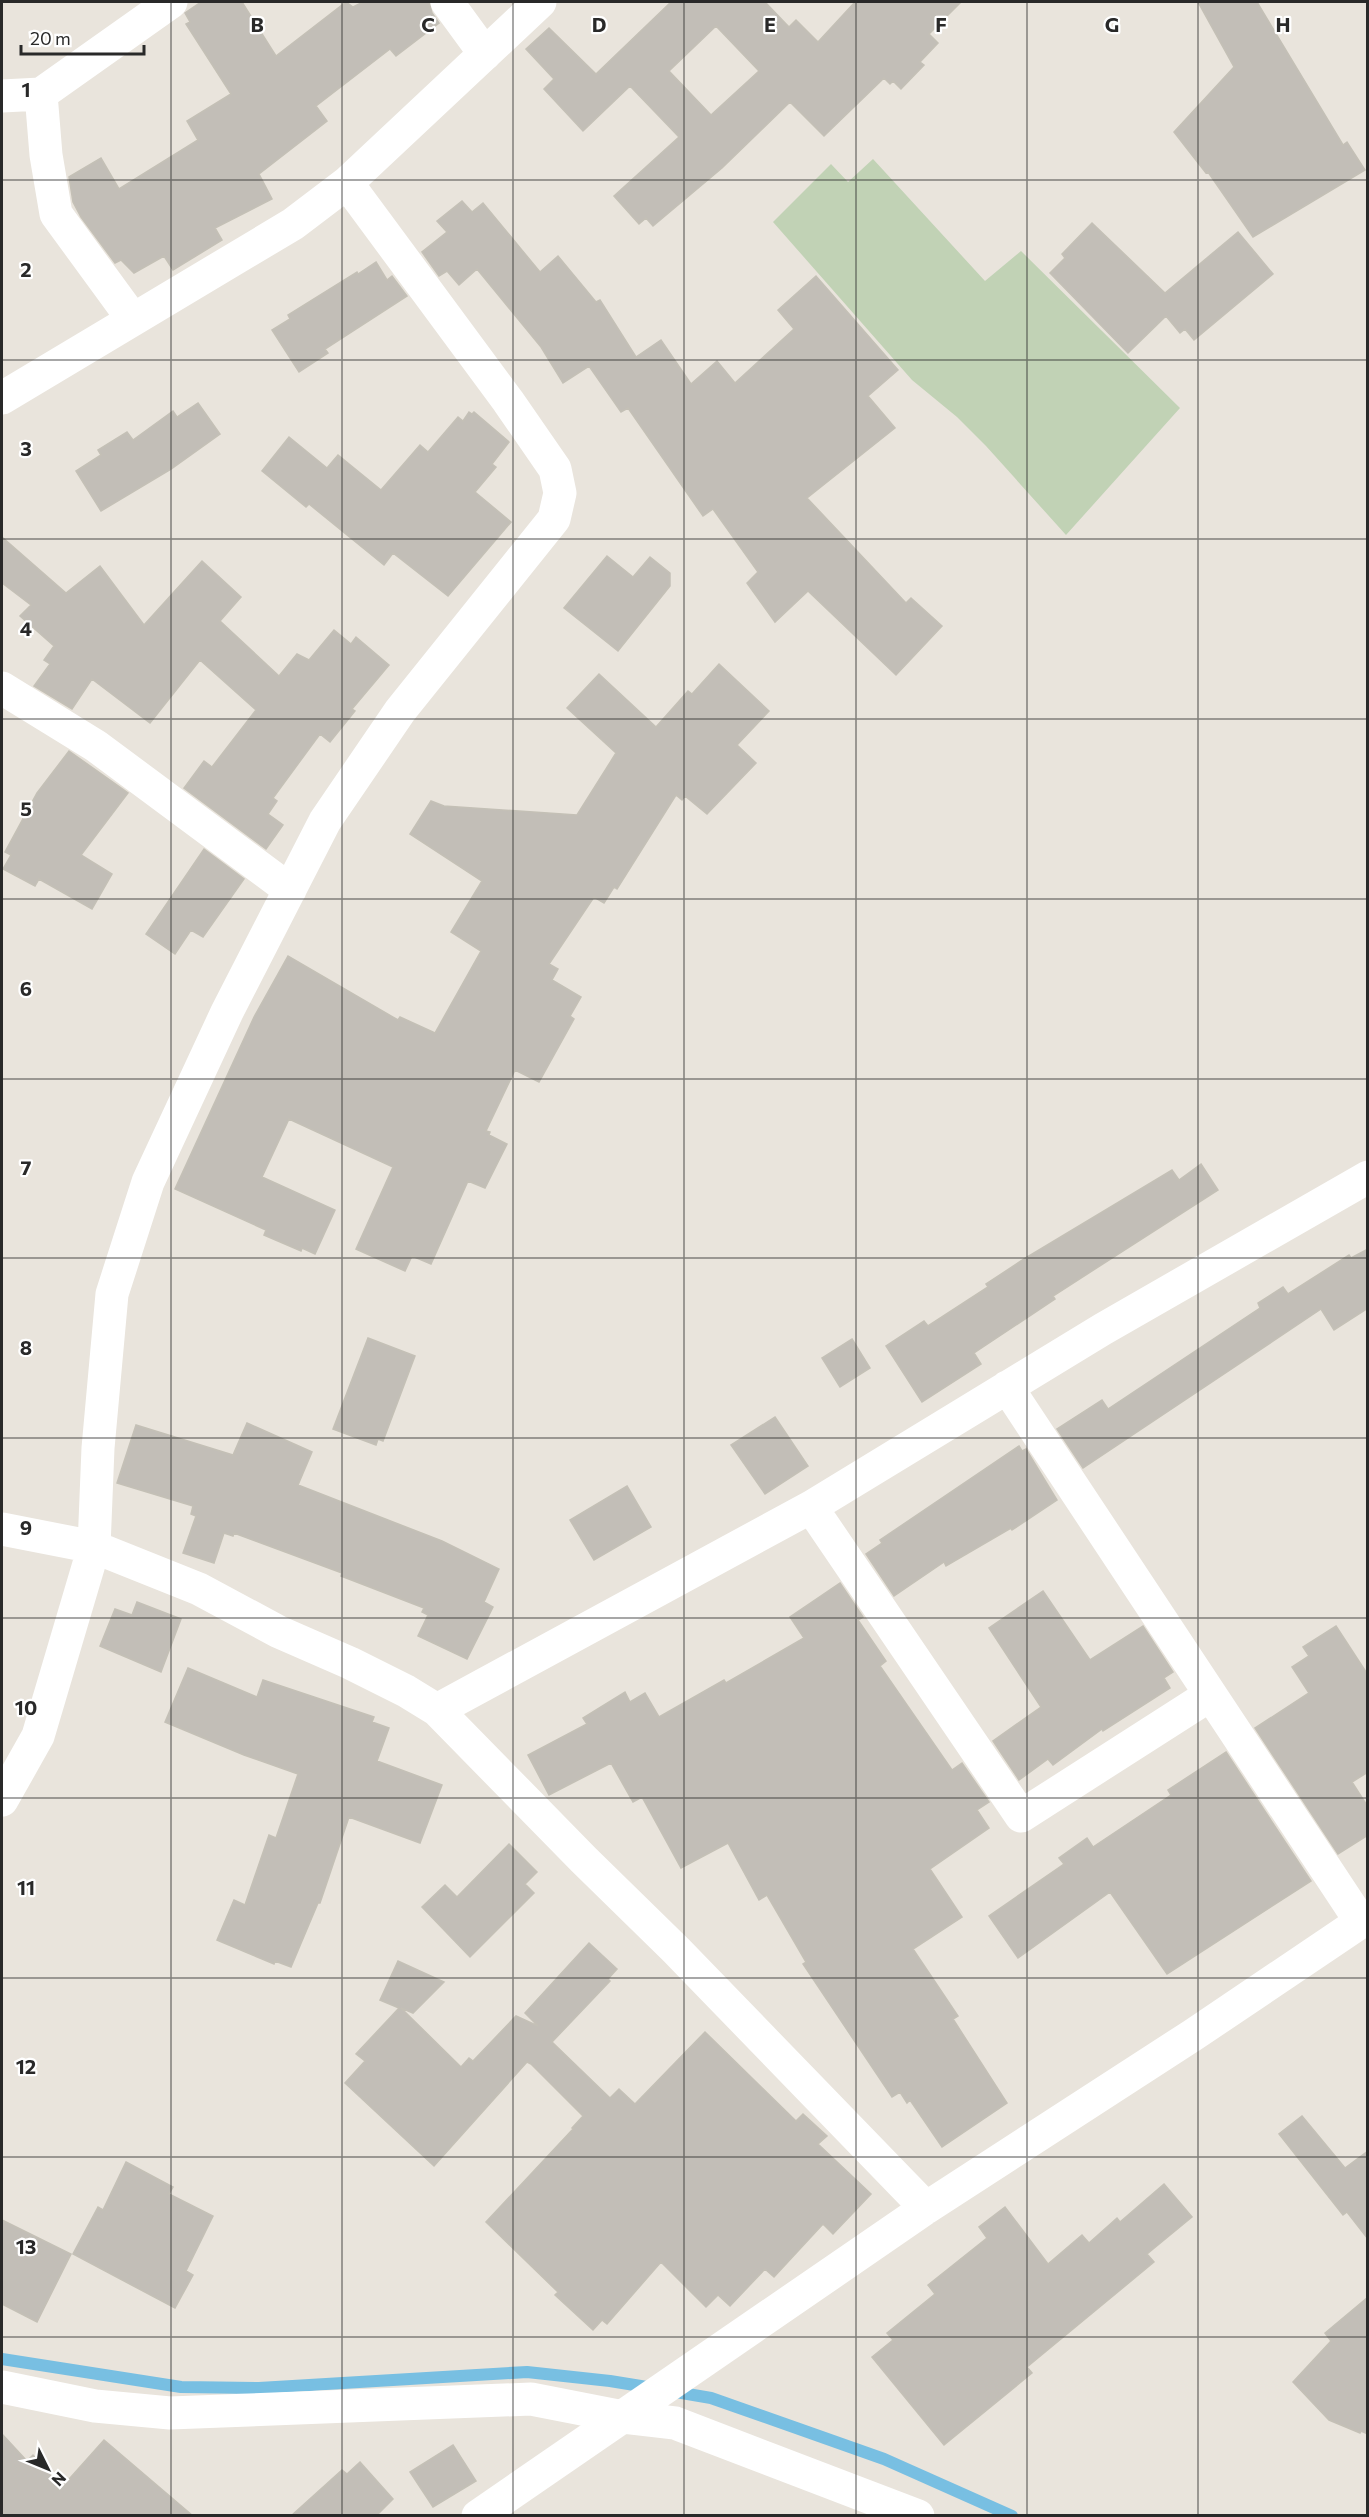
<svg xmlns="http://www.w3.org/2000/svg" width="1369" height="2517" font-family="Commissioner,sans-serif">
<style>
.cemetery{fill:#c1d2b5}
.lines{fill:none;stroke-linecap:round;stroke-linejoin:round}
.stream{stroke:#78bfe2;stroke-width:12}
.building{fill:#c2beb7;stroke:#c4c0b6;stroke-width:1.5;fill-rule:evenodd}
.minor{stroke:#fff;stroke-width:33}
.grid{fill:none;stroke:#292929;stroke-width:1.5;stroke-opacity:0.55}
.grid-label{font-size:20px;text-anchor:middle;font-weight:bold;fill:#292929;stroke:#fff;stroke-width:4.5;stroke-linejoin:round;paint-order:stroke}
</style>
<rect width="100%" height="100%" fill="#e9e4dc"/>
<path class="cemetery" d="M 873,159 L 985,281 L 1021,251 L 1180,408 L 1066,535 L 986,446 L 957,417 L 912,380 L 773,222 L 831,164 L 848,182 Z"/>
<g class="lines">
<path class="stream" d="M 2,2359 L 181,2387 L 259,2388 L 527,2372 L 610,2381 L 653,2388
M 670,2391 L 711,2398 L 884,2459 L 1012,2516"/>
</g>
<path class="building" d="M 201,2 L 242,2 L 276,56 L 346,2 L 353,7 L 363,2 L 429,2 L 432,13 L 439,23 L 396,56 L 390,49 L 316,106 L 327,121 L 259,174 L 272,199 L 215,228 L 222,240 L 173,270 L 164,256 L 134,273 L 121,260 L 115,263 L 81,217 L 73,202 L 69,177 L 101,158 L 119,189 L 198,140 L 187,121 L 231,94 L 186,24 L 190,22 L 185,13 Z
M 671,2 L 765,2 L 789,27 L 796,20 L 818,42 L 855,2 L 961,2 L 929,34 L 938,43 L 920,62 L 924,65 L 901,89 L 893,81 L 890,84 L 884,78 L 824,136 L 790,102 L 722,168 L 653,226 L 646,218 L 639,224 L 614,196 L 679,137 L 630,86 L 583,131 L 544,89 L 554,79 L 526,49 L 549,28 L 596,74 ZM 716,26 L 759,71 L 711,115 L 669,71 Z
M 1198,2 L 1257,2 L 1343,145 L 1347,142 L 1365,170 L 1253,237 L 1208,172 L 1206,173 L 1174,132 L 1234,67 Z
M 462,201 L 472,212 L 483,203 L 540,272 L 558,256 L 596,302 L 600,300 L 636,357 L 661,340 L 691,384 L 717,361 L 735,383 L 794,329 L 778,310 L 816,276 L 898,370 L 868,396 L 895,428 L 807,498 L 906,603 L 911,598 L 942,626 L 896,675 L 808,591 L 775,622 L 747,583 L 758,572 L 713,509 L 703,516 L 628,408 L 621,412 L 589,366 L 563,383 L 541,347 L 477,269 L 459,285 L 447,271 L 439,276 L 422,252 L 447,232 L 437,221 Z
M 1092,223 L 1165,293 L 1238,232 L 1273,274 L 1194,340 L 1185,329 L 1180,333 L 1166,316 L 1128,353 L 1050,273 L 1065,258 L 1062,254 Z
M 376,262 L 387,280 L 392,276 L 407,296 L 325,349 L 328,353 L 299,372 L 272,330 L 290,319 L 288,315 L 357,272 L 358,274 Z
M 198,403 L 220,434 L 171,469 L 101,511 L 76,471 L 101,455 L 98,450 L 127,432 L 133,440 L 173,411 L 177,417 Z
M 469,412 L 472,414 L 474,412 L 509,442 L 492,464 L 496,467 L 475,492 L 511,522 L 448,596 L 393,553 L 384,565 L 309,504 L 306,507 L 262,471 L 289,437 L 327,468 L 338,455 L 381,490 L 420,445 L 428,452 L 458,417 L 463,421 Z
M 2,537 L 66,593 L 100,566 L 144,625 L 202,561 L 241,597 L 220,621 L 279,676 L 297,654 L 309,660 L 334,630 L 351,644 L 356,637 L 389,665 L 352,709 L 355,711 L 330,742 L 320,734 L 273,798 L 277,801 L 268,814 L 283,825 L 266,849 L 184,788 L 204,761 L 212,767 L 256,710 L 200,660 L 150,723 L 92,679 L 72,709 L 34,686 L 50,664 L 44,660 L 54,646 L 20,616 L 31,605 L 2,583 Z
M 607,556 L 633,577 L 650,557 L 670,573 L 670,586 L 618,651 L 564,608 Z
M 719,664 L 769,711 L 737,745 L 756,763 L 707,814 L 685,796 L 682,800 L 676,795 L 617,889 L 614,887 L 604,903 L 594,897 L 549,964 L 558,969 L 552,980 L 581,997 L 570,1016 L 574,1019 L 539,1082 L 515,1070 L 486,1131 L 490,1132 L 489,1135 L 507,1144 L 485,1188 L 468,1181 L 431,1264 L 412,1256 L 405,1271 L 356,1249 L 393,1167 L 289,1119 L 262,1177 L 335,1210 L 315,1254 L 302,1248 L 301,1251 L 264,1235 L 266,1230 L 175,1189 L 254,1017 L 288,956 L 398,1020 L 400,1017 L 435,1033 L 481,951 L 451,932 L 482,881 L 410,834 L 431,801 L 444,806 L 577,815 L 616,753 L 567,708 L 599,674 L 656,727 L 688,691 L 692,694 Z
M 69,751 L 128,793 L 81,855 L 112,874 L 92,909 L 39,879 L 35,886 L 3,869 L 11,855 L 5,852 L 37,793 Z
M 204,849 L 244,879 L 203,937 L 191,930 L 175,954 L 146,934 Z
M 1201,1164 L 1218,1190 L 1053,1296 L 1055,1299 L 974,1353 L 981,1364 L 922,1402 L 886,1346 L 924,1321 L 928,1326 L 988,1287 L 986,1284 L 1024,1259 L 1172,1170 L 1179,1180 Z
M 1368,1249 L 1368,1308 L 1334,1330 L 1321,1309 L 1083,1468 L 1057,1429 L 1102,1400 L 1108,1409 L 1260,1308 L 1258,1303 L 1283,1287 L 1288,1294 L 1349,1255 L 1351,1258 Z
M 368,1338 L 415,1356 L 383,1441 L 378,1439 L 376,1445 L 333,1429 Z
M 852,1339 L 870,1368 L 840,1387 L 822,1358 Z
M 775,1417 L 808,1466 L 765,1494 L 731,1445 Z
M 247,1423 L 312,1452 L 298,1485 L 442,1541 L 499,1569 L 484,1602 L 493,1607 L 467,1659 L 418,1636 L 428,1615 L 422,1612 L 424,1608 L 341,1576 L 342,1573 L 234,1533 L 233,1536 L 224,1533 L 214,1563 L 183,1553 L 196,1516 L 191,1514 L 193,1506 L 117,1483 L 136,1425 L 233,1455 Z
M 1019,1446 L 1022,1451 L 1026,1449 L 1057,1500 L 1012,1530 L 1011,1528 L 946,1566 L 944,1562 L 894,1596 L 866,1554 L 882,1543 L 880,1540 Z
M 627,1486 L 651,1527 L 594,1560 L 570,1520 Z
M 840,1583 L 863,1617 L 858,1620 L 886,1661 L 880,1666 L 952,1770 L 962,1763 L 989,1802 L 977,1810 L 989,1828 L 930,1869 L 962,1917 L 913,1949 L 958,2016 L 953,2019 L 1007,2103 L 942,2147 L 910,2100 L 907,2103 L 900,2092 L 892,2097 L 803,1964 L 806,1962 L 767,1895 L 759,1900 L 728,1843 L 681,1868 L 642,1797 L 633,1802 L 611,1763 L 549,1795 L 528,1755 L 587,1724 L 583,1718 L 625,1692 L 630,1702 L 645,1693 L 659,1717 L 724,1680 L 726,1683 L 804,1638 L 790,1617 Z
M 1043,1591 L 1090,1660 L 1143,1626 L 1173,1672 L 1164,1678 L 1170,1688 L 1103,1731 L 1102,1729 L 1053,1765 L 1048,1759 L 1019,1780 L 993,1741 L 1041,1707 L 989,1628 Z
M 137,1602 L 181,1619 L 161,1672 L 100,1646 L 115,1609 L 132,1615 Z
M 1336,1626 L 1368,1675 L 1368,1772 L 1352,1782 L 1368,1807 L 1368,1835 L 1338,1854 L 1255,1728 L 1309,1693 L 1292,1667 L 1309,1656 L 1303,1647 Z
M 188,1668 L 257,1697 L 263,1680 L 374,1717 L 372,1722 L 389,1728 L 377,1761 L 442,1785 L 420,1843 L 349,1817 L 320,1903 L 318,1903 L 291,1967 L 275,1961 L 274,1964 L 217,1940 L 234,1900 L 245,1905 L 269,1835 L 276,1838 L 298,1774 L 244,1755 L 165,1722 Z
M 1226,1752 L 1311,1881 L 1167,1974 L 1110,1892 L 1018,1958 L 989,1916 L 1064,1864 L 1059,1858 L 1087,1838 L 1093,1847 L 1171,1795 L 1168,1790 Z
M 509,1844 L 537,1872 L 525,1884 L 534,1893 L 470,1957 L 422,1907 L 445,1885 L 457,1897 Z
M 589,1943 L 617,1969 L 608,1979 L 610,1981 L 552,2042 L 610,2098 L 619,2089 L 635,2104 L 705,2032 L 796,2121 L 803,2114 L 827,2136 L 818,2144 L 871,2194 L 833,2234 L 823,2224 L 774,2277 L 765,2269 L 730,2306 L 718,2295 L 706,2307 L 661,2262 L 607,2324 L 602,2320 L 593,2330 L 555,2295 L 558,2292 L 486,2222 L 573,2129 L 572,2128 L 583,2116 L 531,2064 L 527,2062 L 434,2166 L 345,2083 L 365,2061 L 356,2054 L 399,2008 L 380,2000 L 398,1961 L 444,1982 L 413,2013 L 401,2008 L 461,2067 L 469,2058 L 473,2061 L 516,2016 L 538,2026 L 525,2013 Z
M 1302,2116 L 1345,2168 L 1368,2151 L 1368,2239 L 1347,2212 L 1343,2215 L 1279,2134 Z
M 126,2162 L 173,2187 L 169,2194 L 213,2216 L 186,2271 L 193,2275 L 175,2308 L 73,2254 L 98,2207 L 103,2210 Z
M 1164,2184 L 1192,2217 L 1147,2254 L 1154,2262 L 1027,2367 L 1032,2373 L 944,2445 L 872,2357 L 893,2340 L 887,2333 L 935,2294 L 928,2285 L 987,2238 L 979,2227 L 1005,2207 L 1048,2264 L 1082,2235 L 1089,2243 L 1117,2218 L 1120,2222 Z
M 2,2220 L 71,2254 L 37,2322 L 2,2304 Z
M 1368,2297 L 1368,2434 L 1361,2431 L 1360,2433 L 1329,2420 L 1293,2382 L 1331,2341 L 1325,2333 Z
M 2,2434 L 27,2461 L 33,2455 L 62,2487 L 104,2440 L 193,2516 L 2,2516 Z
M 453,2445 L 476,2481 L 433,2507 L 410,2472 Z
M 360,2462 L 393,2499 L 376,2516 L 291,2516 L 342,2470 L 347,2474 Z"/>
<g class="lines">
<path class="minor" d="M 447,2 L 485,54
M 41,94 L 46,155 L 56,214 L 132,318
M 2,96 L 41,94 L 171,2
M 2,398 L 293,224 L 347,183 L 540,2
M 2,688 L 96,746 L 290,890
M 1007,1387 L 1361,1922
M 811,1507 L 1021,1816 L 1210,1695
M 2,1529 L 94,1547 L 199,1589 L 279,1632 L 350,1663 L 406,1691 L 437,1710 L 584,1860 L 676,1950 L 926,2208
M 437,1710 L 811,1507 L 1103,1329 L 1368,1177
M 2,1800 L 38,1736 L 94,1547 L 98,1448 L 112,1294 L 148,1182 L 227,1012 L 325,821 L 400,711 L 554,519 L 560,493 L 555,469 L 508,401 L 347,183
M 2,2387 L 95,2406 L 170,2413 L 531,2399 L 623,2417 L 675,2423 L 918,2516
M 478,2516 L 926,2208 L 1193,2035 L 1368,1917"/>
</g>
<path class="grid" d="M 171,2 L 171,2516M 342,2 L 342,2516M 513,2 L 513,2516M 684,2 L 684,2516M 856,2 L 856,2516M 1027,2 L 1027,2516M 1198,2 L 1198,2516M 2,180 L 1368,180M 2,360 L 1368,360M 2,539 L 1368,539M 2,719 L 1368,719M 2,899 L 1368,899M 2,1079 L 1368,1079M 2,1258 L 1368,1258M 2,1438 L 1368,1438M 2,1618 L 1368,1618M 2,1798 L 1368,1798M 2,1978 L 1368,1978M 2,2157 L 1368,2157M 2,2337 L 1368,2337"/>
<g class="grid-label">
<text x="257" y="32">B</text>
<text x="428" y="32">C</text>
<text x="599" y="32">D</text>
<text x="770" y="32">E</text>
<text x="941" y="32">F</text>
<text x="1112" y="32">G</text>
<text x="1283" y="32">H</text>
<text x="26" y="97">1</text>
<text x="26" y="277">2</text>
<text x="26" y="456">3</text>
<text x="26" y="636">4</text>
<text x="26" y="816">5</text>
<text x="26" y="996">6</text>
<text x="26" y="1175">7</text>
<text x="26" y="1355">8</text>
<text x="26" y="1535">9</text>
<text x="26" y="1715">10</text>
<text x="26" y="1895">11</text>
<text x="26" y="2074">12</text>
<text x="26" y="2254">13</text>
</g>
<rect width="1369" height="2517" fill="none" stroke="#292929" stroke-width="6"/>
<g transform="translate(48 2469) rotate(133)" stroke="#ffffff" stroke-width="4.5" paint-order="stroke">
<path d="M0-4.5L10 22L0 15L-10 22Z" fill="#292929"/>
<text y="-9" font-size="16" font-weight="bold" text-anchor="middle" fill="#292929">N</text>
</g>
<path d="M21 45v9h123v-9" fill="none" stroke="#292929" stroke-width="3"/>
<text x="30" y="45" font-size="18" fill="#292929" stroke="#ffffff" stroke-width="4.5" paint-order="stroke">20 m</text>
</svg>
